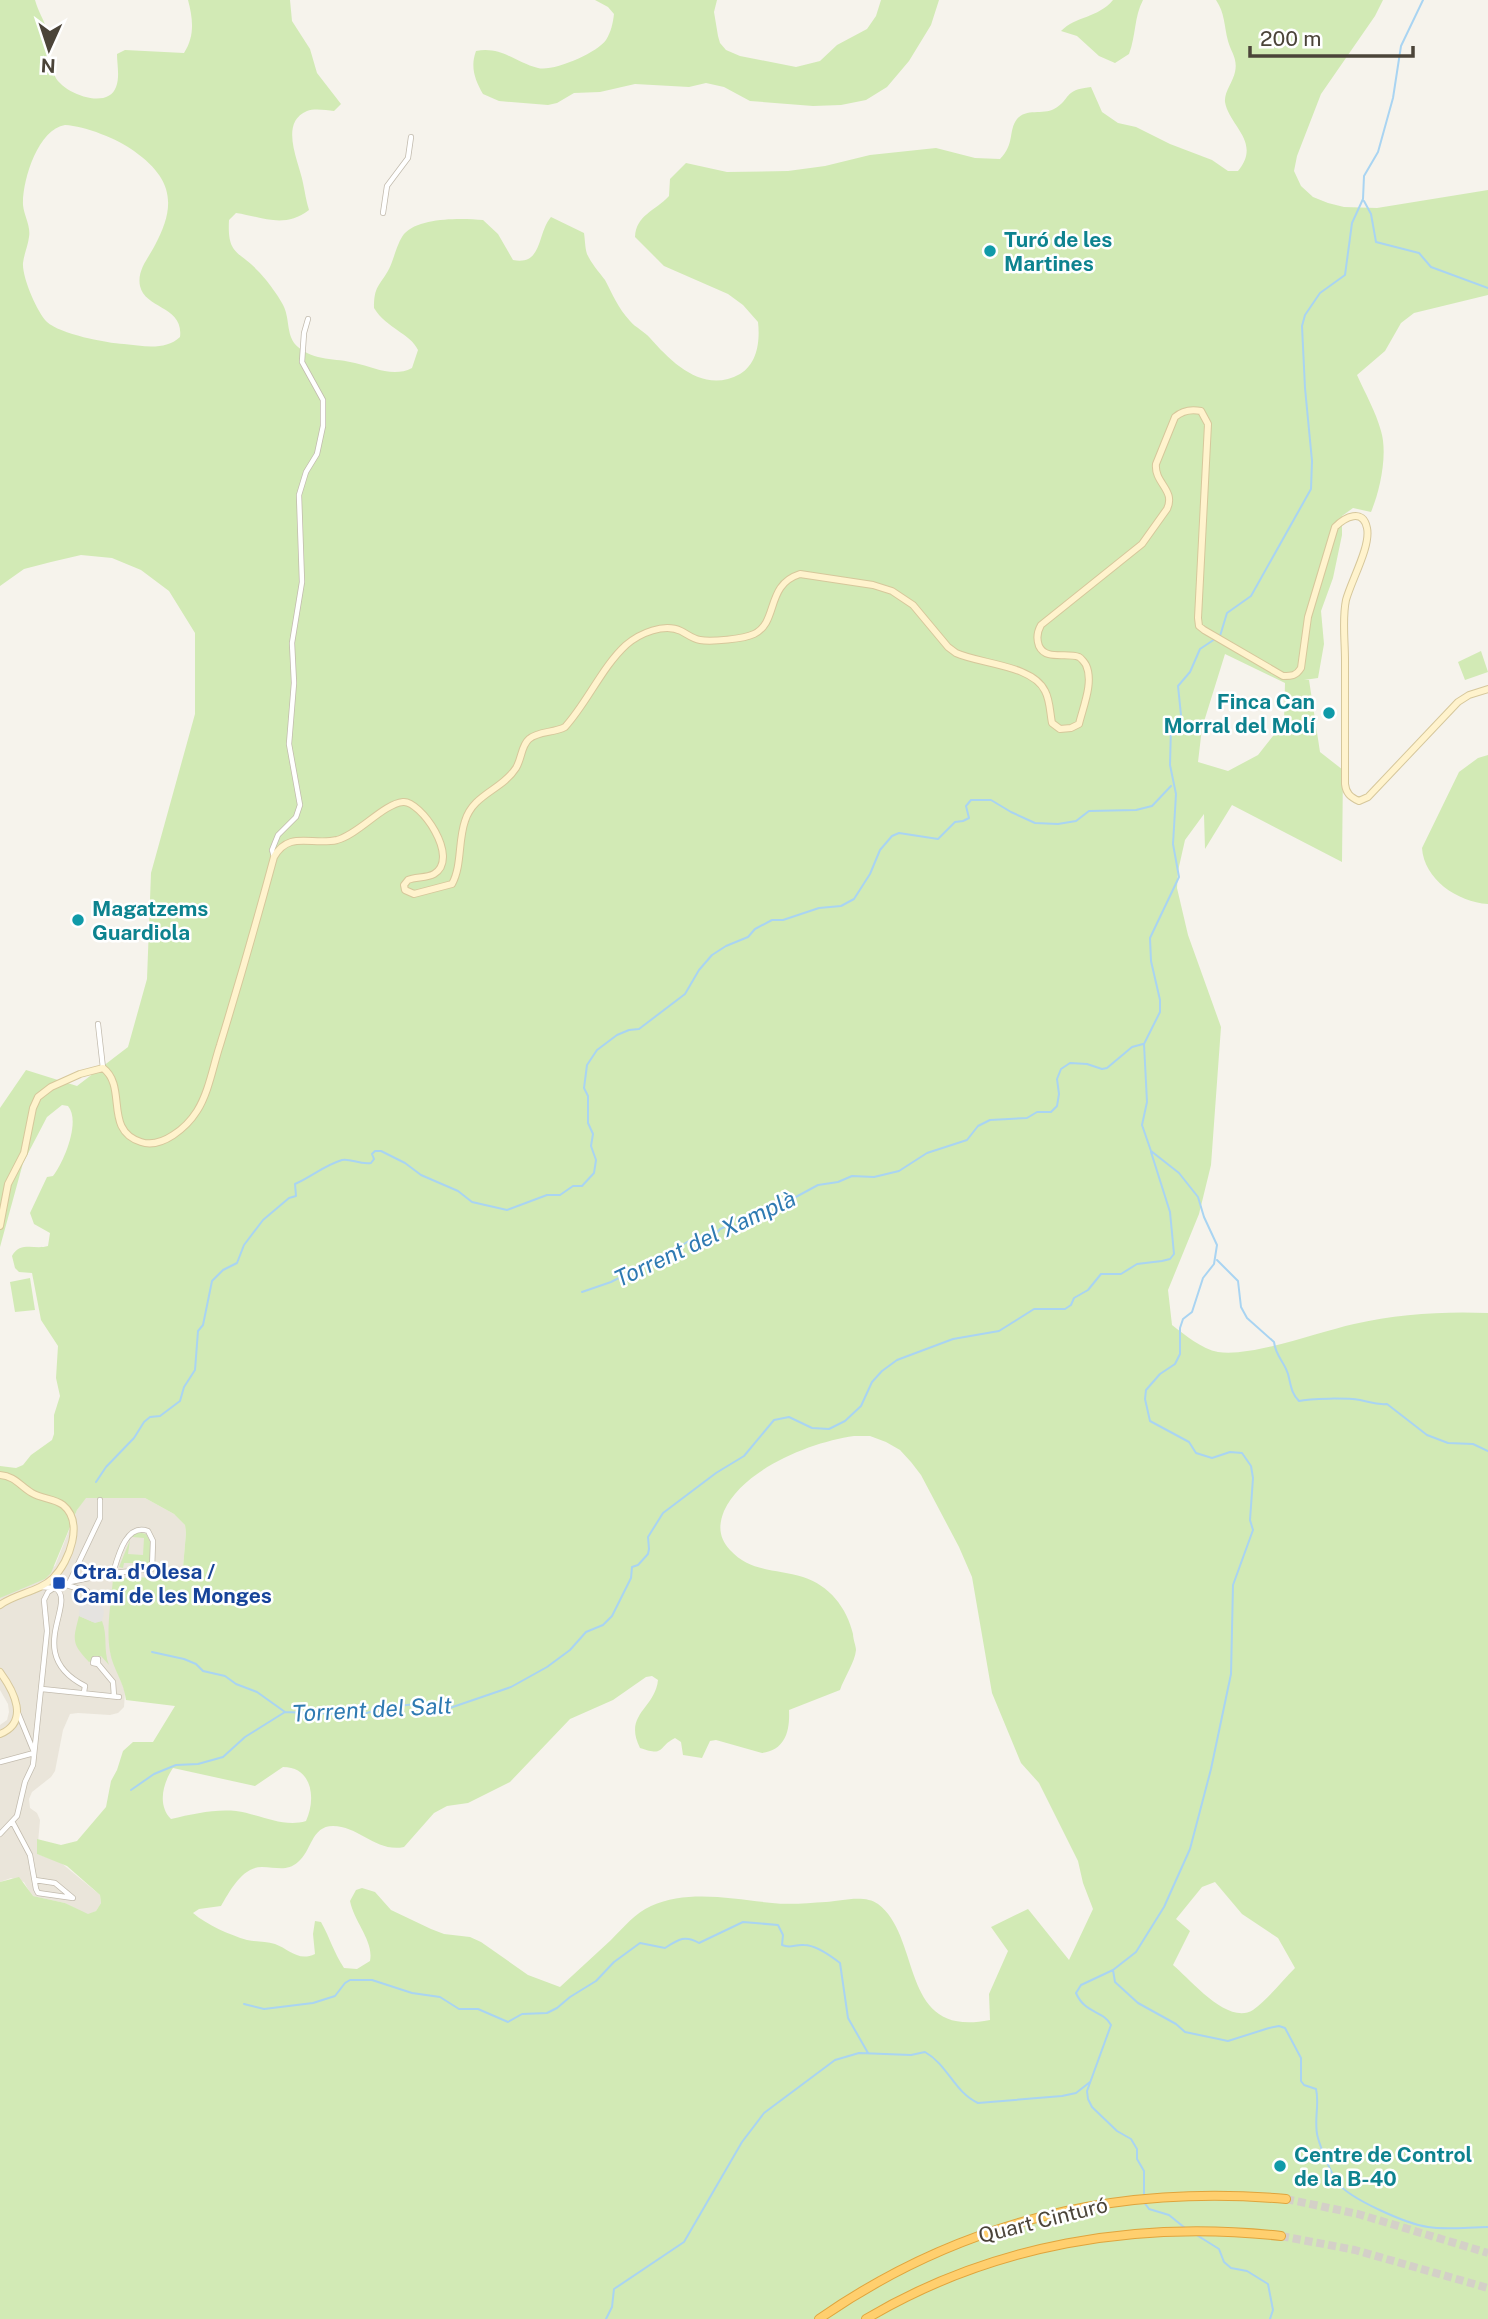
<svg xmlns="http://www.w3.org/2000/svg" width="1488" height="2319" font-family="'Public Sans',sans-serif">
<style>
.residential{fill:#eae5da}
.green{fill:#d2eab5;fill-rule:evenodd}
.parking{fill:#e5e3e0}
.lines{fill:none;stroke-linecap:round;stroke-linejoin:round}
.stream{stroke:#a9d4f2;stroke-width:2}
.highway-tunnel{stroke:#d4d0c8;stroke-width:8;stroke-dasharray:8 4;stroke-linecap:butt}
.street-casing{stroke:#c2bbae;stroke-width:6}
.secondary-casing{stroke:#d6c79b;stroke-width:8}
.highway-casing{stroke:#e0a43c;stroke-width:10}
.street{stroke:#fff;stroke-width:4.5}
.secondary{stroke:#fff3cd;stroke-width:6}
.highway{stroke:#ffcf6e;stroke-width:8}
.culture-dot{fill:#0f9aa8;stroke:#fff;stroke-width:2.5}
.transit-dot{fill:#1a4fb4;stroke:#fff;stroke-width:2.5}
.labels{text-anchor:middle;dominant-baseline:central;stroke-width:5;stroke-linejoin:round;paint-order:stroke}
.culture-label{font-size:21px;font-weight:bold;fill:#0d838f;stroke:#fff;text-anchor:start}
.transit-label{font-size:21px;font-weight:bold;fill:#164399;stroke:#fff;text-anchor:start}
.street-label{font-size:21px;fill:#4b4439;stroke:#fff}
.water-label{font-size:23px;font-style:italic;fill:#2e7ab2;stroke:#fff}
</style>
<rect width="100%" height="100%" fill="#f6f3ec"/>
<path class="residential" d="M 86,1497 L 145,1498 L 174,1514 L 185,1525 L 186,1533 L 182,1579 L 136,1577 L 110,1652 L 125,1692 L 124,1707 L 118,1713 L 110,1715 L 78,1713 L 70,1714 L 63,1730 L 55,1771 L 51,1777 L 32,1792 L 29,1799 L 30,1808 L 37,1813 L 40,1820 L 37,1854 L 60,1862 L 100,1895 L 101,1903 L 96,1911 L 88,1915 L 65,1903 L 32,1896 L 24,1882 L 11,1878 L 0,1882 L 0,1725 L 7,1720 L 9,1712 L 8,1704 L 0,1690 L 0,1598 L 55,1566 L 77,1510 Z"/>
<path class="green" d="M 0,0 L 35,0 C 38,11 44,20 47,30 C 51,44 48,60 54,74 C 60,93 108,111 116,87 C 120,77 117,64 117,54 L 125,50 L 184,53 C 195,36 193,19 188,0 L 290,0 L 292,21 L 310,49 L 317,73 L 341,104 L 334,111 C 326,110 314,108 307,111 C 278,123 300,164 303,183 C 305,192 306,201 309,210 C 284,229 263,217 236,213 L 229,220 C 227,256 239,250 259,272 C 266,279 281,299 284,307 C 290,320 286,337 298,347 C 314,361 336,358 355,363 C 373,367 393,378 412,368 L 418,350 C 410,333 387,329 374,308 C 374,286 379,287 389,269 C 394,259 397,243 404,234 C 419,217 462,218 483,220 L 498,234 L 513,260 C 543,266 537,233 551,217 L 584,233 C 585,239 585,248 587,254 C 591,263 599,272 605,280 C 613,295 618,308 630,321 C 636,328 644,331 650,338 C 673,364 704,394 740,374 C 758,363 760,340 758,322 L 743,305 L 728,294 L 664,266 L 635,237 C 636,215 655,211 669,196 L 670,179 L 686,163 L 727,172 L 788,171 L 825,166 L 870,155 L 936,148 L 975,158 L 1000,159 C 1015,144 1008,131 1017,119 C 1026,108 1043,115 1054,109 C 1072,99 1062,90 1091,87 L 1102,112 L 1118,123 L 1136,127 L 1170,144 L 1212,160 L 1228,171 L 1238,171 C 1262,142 1229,126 1225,102 C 1224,92 1233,82 1235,72 C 1238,59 1231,52 1228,41 C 1224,26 1225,13 1216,0 L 1383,0 L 1375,16 L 1321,94 L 1297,156 L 1294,171 L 1301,186 L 1313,197 L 1328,203 L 1344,207 L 1377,208 L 1488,190 L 1488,295 L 1414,313 L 1401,323 L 1385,351 L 1357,375 C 1365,393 1376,412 1381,431 C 1388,454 1380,491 1371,512 L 1353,508 L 1342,516 L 1342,535 L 1333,578 L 1321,611 L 1324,644 L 1318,678 L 1304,680 L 1309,680 L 1320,752 L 1343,770 L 1342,862 L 1232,805 L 1205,849 L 1204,814 L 1185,840 L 1178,871 L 1177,888 L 1188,935 L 1221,1027 L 1211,1165 L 1199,1214 L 1168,1290 L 1172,1325 C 1185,1335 1202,1349 1218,1352 C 1253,1357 1318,1332 1354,1324 C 1398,1314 1444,1311 1488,1313 L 1488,2319 L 0,2319 L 0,1882 L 19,1877 L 33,1896 L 65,1903 L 88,1914 L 96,1911 L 101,1903 L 100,1895 L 67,1866 L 37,1854 L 37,1839 L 61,1845 L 77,1841 L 106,1807 L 111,1781 L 117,1770 L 123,1751 L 133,1742 L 153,1742 L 175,1706 L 126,1700 C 124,1682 113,1669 110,1652 C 106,1629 111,1602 113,1579 L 136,1577 L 182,1579 L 186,1533 L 185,1525 L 174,1514 L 145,1498 L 86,1498 L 77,1510 L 51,1573 L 45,1579 L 0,1598 L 0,1466 L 16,1468 L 23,1465 L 31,1455 L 52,1440 L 54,1434 L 54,1415 L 60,1396 L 56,1378 L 58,1346 L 41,1320 L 32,1273 L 19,1272 L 15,1268 L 12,1256 C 20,1241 35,1250 48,1246 L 50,1233 L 34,1224 L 30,1213 L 47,1177 L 53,1176 C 64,1162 81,1121 68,1106 L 62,1105 L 47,1117 L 23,1163 L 0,1247 L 0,1108 L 26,1070 L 77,1086 L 128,1047 L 147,979 L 151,873 L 195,714 L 195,633 L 169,591 L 141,570 L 112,558 L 81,555 L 51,562 L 24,569 L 0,586 ZM 65,125 C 85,126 118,139 134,151 C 173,179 177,205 154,247 C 147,260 137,271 140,286 C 145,309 184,306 180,337 C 165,351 143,346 124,344 C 106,343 60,334 47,322 C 37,312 22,277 23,263 C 24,254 28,246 29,237 C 31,226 24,216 23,205 C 22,181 38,129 65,125 ZM 1225,654 L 1285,683 L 1284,722 L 1258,755 L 1228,771 L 1198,762 L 1202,728 ZM 854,1436 L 870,1436 L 886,1442 L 900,1450 L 911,1462 L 921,1475 L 959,1547 L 972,1577 L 992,1693 L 1021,1763 L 1039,1783 L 1078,1861 L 1083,1883 L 1093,1909 L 1069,1960 L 1028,1909 L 991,1927 L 1008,1951 L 989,1994 L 990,2020 C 898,2039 923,1938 878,1904 C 865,1894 840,1901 826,1902 C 808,1903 790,1905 772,1903 C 733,1899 689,1889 651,1906 C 635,1913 624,1927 611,1940 C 594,1956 577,1971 560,1987 L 528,1975 L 481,1942 L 470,1937 L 444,1934 L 431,1929 L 391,1910 L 375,1892 L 362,1888 L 356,1890 L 350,1901 C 354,1922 374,1941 370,1961 L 357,1969 L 344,1968 C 334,1953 330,1938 321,1922 L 315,1921 L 313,1934 L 315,1954 C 298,1962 289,1949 275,1944 C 266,1941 256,1942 247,1940 C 230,1935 207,1925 193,1913 L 199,1909 L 221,1906 C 230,1891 242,1867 262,1867 C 276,1867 287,1872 298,1862 C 312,1851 311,1826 333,1826 C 359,1826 377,1853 404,1847 L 434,1813 L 447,1806 L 468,1803 L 510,1782 L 570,1719 L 613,1700 L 646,1677 L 652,1676 L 658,1680 C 655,1709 623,1714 640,1748 C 666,1757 657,1747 675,1738 L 681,1742 L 683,1755 L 702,1758 L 710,1741 L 716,1740 L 762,1753 C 786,1750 790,1730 789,1710 L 840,1690 C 844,1678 855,1662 856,1650 C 856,1646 853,1639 853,1634 C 847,1608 829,1585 803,1577 C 776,1569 750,1572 730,1550 C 719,1538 718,1526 724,1511 C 743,1469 811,1442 854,1436 ZM 283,1767 C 313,1767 316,1800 306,1821 C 283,1828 259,1814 236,1811 C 214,1809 193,1814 171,1819 C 157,1805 163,1783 173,1768 L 255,1786 ZM 1215,1882 L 1242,1914 L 1278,1938 L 1295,1968 C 1282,1981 1268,1999 1253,2010 C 1228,2026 1190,1979 1173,1965 L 1190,1931 L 1176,1919 L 1202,1887 Z
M 595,0 L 717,0 L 714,12 L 718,36 L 720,43 L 726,50 L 740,56 L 796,67 L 820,61 L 837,45 L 867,29 L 876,16 L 881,0 L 939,0 L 931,25 L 909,61 L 887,87 L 866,100 L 841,105 L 813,106 L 750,101 L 724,87 L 706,83 L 689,87 L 635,84 L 600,92 L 574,93 L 557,103 L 548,105 L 499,101 L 483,94 C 475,80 470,67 476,51 C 501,46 515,62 538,68 C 553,72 597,53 606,40 C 611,32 613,23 614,14 L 608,7 Z
M 1113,0 L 1143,0 C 1134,17 1136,36 1129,54 L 1115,63 L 1099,56 L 1077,36 L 1061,31 C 1076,16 1098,18 1113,0 Z
M 1481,651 L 1488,672 L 1465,680 L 1458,662 Z
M 1488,755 L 1488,904 C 1457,902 1424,879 1422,848 L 1459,772 L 1478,758 Z
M 30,1278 L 35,1310 L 15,1312 L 10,1282 Z
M 138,1532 L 146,1534 L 150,1541 L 150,1567 L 146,1567 L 146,1563 L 124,1563 L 123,1568 L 119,1567 L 130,1540 L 128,1554 L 143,1555 L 144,1538 L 132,1537 Z
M 79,1616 L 93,1622 L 102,1621 C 108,1636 103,1650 109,1665 L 101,1656 L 89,1662 C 71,1643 73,1640 79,1616 Z"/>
<path class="parking" d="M 80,1600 L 101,1601 L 104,1612 L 102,1621 L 95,1623 L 79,1616 Z"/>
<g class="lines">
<path class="stream" d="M 1364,201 L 1371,214 L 1376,242 L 1419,253 L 1431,267 L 1488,288
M 1220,636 L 1227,613 L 1251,596 L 1311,489 L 1312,461 L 1305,388 L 1302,326 L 1305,315 L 1320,293 L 1345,275 L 1352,223 L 1363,199 L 1364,176 L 1378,152 L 1393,98 L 1401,46 L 1423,0
M 1217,1260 L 1238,1281 L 1241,1307 L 1247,1318 L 1274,1342 C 1276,1357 1284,1361 1288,1374 C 1291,1385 1291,1393 1299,1401 C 1310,1398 1348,1398 1360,1400 C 1370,1402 1376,1405 1387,1404 L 1427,1435 L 1448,1443 L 1473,1444 L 1488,1451
M 582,1292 L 611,1282 L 638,1268 L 650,1265 L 692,1239 L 711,1240 L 720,1229 L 727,1226 L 740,1227 L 776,1204 L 781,1205 L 818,1185 L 838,1182 L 852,1176 L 874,1177 L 899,1171 L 927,1153 L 967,1140 L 978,1126 L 990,1120 L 1027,1118 L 1037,1112 L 1051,1112 L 1057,1106 L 1059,1094 L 1057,1079 L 1061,1069 L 1070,1063 L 1087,1064 L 1102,1069 L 1107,1068 L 1132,1047 L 1143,1044
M 96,1482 L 106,1467 L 134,1438 L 144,1422 L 150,1417 L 160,1416 L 180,1401 L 184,1387 L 195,1370 L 198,1331 L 203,1325 L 212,1281 L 223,1270 L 237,1263 L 244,1245 L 263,1220 L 289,1198 L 296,1196 L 295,1184 C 311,1177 325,1165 342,1160 C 350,1158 360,1165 371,1163 L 374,1159 L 372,1154 L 375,1151 L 381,1151 L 405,1163 L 421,1175 L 458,1191 L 472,1202 L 507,1210 L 547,1195 L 560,1195 L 573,1186 L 582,1186 L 594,1173 L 596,1160 L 591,1146 L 593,1134 L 588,1123 L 588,1096 L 584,1088 L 587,1065 L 597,1050 L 617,1035 L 629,1030 L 639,1029 L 685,994 L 699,970 L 712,955 L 726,946 L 748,937 L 755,929 L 772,920 L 783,920 L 819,908 L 841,906 L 854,899 L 870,874 L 880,850 L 892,836 L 899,833 L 938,839 L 955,822 L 963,821 L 969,818 L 966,806 L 971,800 L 991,800 L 1011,812 L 1035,823 L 1058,824 L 1076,821 L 1089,811 L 1136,810 L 1152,806 L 1171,786
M 152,1652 L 184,1659 L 196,1664 L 203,1671 L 225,1676 L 236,1684 L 257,1692 L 285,1712
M 131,1790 L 154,1774 L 176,1765 L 198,1764 L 223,1757 L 245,1737 L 285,1712 L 360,1715 L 387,1707 L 417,1704 L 444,1710 L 511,1687 L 547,1667 L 570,1650 L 586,1632 L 603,1625 L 612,1616 L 631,1578 L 632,1567 L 638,1565 L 648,1554 L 649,1549 L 648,1537 L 663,1513 L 716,1473 L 744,1456 L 774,1420 L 789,1417 L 812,1428 L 829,1429 L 845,1421 L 861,1406 L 872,1382 L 882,1371 L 897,1360 L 953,1339 L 999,1331 L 1034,1309 L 1065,1309 L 1071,1305 L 1074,1298 L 1088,1290 L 1101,1274 L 1121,1274 L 1137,1264 L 1162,1261 L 1170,1259 L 1174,1254 L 1170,1212 L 1151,1152
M 1113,1970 L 1115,1982 L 1138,2003 L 1176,2024 L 1185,2032 L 1228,2041 L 1269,2028 L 1279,2026 L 1285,2028 L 1301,2058 L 1301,2081 L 1304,2085 L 1316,2089 C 1320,2105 1313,2122 1318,2138 C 1321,2149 1331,2173 1337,2182 C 1349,2199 1407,2224 1428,2227 C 1447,2230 1469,2227 1488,2227
M 244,2004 L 264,2009 L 313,2003 L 335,1996 L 345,1983 L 350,1980 L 372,1980 L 412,1993 L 440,1997 L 459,2009 L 478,2009 L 508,2022 L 522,2014 L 547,2013 L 557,2008 L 570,1997 L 596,1981 L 614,1962 L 640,1943 L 665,1948 C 679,1939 685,1935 699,1943 L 743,1922 L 778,1925 L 783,1935 L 782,1945 C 791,1949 795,1944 804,1945 C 816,1945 831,1956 840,1963 L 848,2018 L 868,2053
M 1144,2196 L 1144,2171 L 1137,2159 L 1137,2149 L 1131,2139 L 1117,2131 L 1092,2107 L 1088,2099 L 1087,2091 L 1111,2025 C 1103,2010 1085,2014 1076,1993 L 1081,1985 L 1113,1970 L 1136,1952 L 1164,1907 L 1190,1849 L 1211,1769 L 1231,1674 L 1233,1585 L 1253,1530 L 1250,1520 L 1253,1478 L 1251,1466 L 1242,1453 L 1230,1452 L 1212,1458 L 1196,1453 L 1189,1442 L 1150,1421 L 1145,1399 L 1146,1390 L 1160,1374 L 1175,1364 L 1180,1354 L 1180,1328 L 1183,1319 L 1192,1312 L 1203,1278 L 1214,1264 L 1217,1245 L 1204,1217 L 1198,1197 L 1179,1173 L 1151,1151 L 1142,1125 L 1147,1102 L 1144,1044 L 1160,1012 L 1160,1000 L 1151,961 L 1150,938 L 1179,877 L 1173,844 L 1176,794 L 1170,765 L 1171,727 L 1180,719 L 1181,715 L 1178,686 L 1190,672 L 1200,649 L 1215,639
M 1144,2202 L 1149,2209 L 1169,2215 L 1185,2228
M 1195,2234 L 1219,2249 L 1224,2262 L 1231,2268 L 1247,2271 L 1268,2284 L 1273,2310 L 1270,2319
M 606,2319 L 612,2307 L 614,2289 L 684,2242 L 742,2142 L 764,2113 L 835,2060 L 859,2053 L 911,2055 L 925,2052 C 948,2065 954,2092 978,2103 L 1062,2096 L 1076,2093 L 1090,2082"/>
<path class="highway-tunnel" d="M 1286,2199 L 1358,2214 L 1488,2253
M 1281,2236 L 1355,2250 L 1488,2288"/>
<g class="street-casing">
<path id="street" d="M 383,213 L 387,186 L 408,158 L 411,137
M 274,857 L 272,850 L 278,835 L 296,817 L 300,805 L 289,744 L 294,683 L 292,643 L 302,582 L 299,495 L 306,472 L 317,454 L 323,426 L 323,400 L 302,362 L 304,333 L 308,319
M 98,1024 L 103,1068
M 70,1581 L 100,1518 L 100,1500
M 66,1585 L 87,1591
M 41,1587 L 54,1588 L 70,1582 L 113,1573 L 152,1569 L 153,1541 L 148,1531 C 126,1523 118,1556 113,1573
M 55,1588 C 79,1602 22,1654 85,1686 L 84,1692
M 98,1664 L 98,1659 L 94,1659 L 93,1663 L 98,1664 L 113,1682 L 114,1696
M 42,1689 L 119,1697
M 18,1713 L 34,1752
M 0,1762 L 34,1753
M 13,1823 L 30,1855 L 36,1889 L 38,1893 L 73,1898 L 55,1883 L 35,1880
M 0,1834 L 17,1816 L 25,1782 L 33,1765 L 47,1631 L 44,1600 L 48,1592 L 54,1588"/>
</g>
<g class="secondary-casing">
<path id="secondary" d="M 0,1226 L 8,1184 L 24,1153 L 33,1108 L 38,1097 L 51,1087 L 80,1074 L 103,1068 C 128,1087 103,1130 141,1142 C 162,1149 187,1127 197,1111 C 209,1092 213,1066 220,1045 C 239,983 257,920 274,857 C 289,830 312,846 337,840 C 359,834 383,804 403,802 C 420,800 461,858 434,874 C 427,878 415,877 408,880 L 404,885 L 405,890 L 414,894 L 452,884 C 462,866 458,841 465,821 C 473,794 502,790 516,768 C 522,758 521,746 529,739 C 538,731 554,733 565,727 C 587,703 602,667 626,645 C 640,633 664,623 681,631 C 687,634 693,639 700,640 C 711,642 744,639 754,634 C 779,622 765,585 800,574 L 873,585 L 892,591 L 913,605 L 948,647 L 956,653 C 980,664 1033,665 1045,691 C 1050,700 1050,713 1052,723 L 1060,729 L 1071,728 L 1079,724 C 1083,707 1094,682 1086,665 C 1085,663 1081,658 1079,657 C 1066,652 1046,661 1039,646 C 1036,638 1037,632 1041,625 L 1142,544 L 1167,509 C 1176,490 1154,483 1156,464 L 1175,417 C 1183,410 1191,409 1201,411 L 1208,424 L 1198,618 L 1199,626 L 1204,630 L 1283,676 C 1292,676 1296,676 1301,668 L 1308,617 L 1335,527 C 1345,517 1363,508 1367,528 C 1371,546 1351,581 1346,600 C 1342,619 1345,640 1345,660 C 1345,701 1345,742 1345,784 C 1346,793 1350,797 1359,801 L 1368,797 L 1458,702 L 1469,695 L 1488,689
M 0,1475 C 15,1476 20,1486 32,1493 C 42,1499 54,1498 63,1505 C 84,1522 70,1561 53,1578 C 39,1592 16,1593 0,1605
M 0,1672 C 14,1691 30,1722 0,1734"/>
</g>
<g class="highway-casing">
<path id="highway" d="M 819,2319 C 960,2221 1117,2184 1286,2199
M 866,2319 C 992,2244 1137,2220 1281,2236"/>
</g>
<use href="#street" class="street"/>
<use href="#secondary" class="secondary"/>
<use href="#highway" class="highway"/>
</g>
<g class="culture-dot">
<circle cx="990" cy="251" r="7"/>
<circle cx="1329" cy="713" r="7"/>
<circle cx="78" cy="920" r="7"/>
<circle cx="1280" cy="2166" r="7"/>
</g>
<rect class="transit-dot" x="52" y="1576" width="14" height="14" rx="3.5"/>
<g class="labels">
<g class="culture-label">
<text x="1004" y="239">Turó de les<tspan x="1004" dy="24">Martines</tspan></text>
<text x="1315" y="701" text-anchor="end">Finca Can<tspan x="1315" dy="24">Morral del Molí</tspan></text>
<text x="92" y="908">Magatzems<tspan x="92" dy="24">Guardiola</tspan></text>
<text x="1294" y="2154">Centre de Control<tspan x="1294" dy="24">de la B-40</tspan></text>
</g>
<g class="transit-label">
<text x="73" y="1571">Ctra. d'Olesa /<tspan x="73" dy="24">Camí de les Monges</tspan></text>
</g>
<g class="street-label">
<text transform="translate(1043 2220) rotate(-14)">Quart Cinturó</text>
</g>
<g class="water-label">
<text transform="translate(705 1238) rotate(-25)">Torrent del Xamplà</text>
<text transform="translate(372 1709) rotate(-3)">Torrent del Salt</text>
</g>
</g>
<g transform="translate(49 49) rotate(183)" stroke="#ffffff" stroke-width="5" paint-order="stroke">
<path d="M0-5L12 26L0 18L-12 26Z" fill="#4b4439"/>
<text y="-10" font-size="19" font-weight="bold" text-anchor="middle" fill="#4b4439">N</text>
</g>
<path d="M1250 46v10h163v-10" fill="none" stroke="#4b4439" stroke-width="3.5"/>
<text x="1260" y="46" font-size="21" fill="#4b4439" stroke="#ffffff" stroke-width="5" paint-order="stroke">200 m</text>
</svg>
